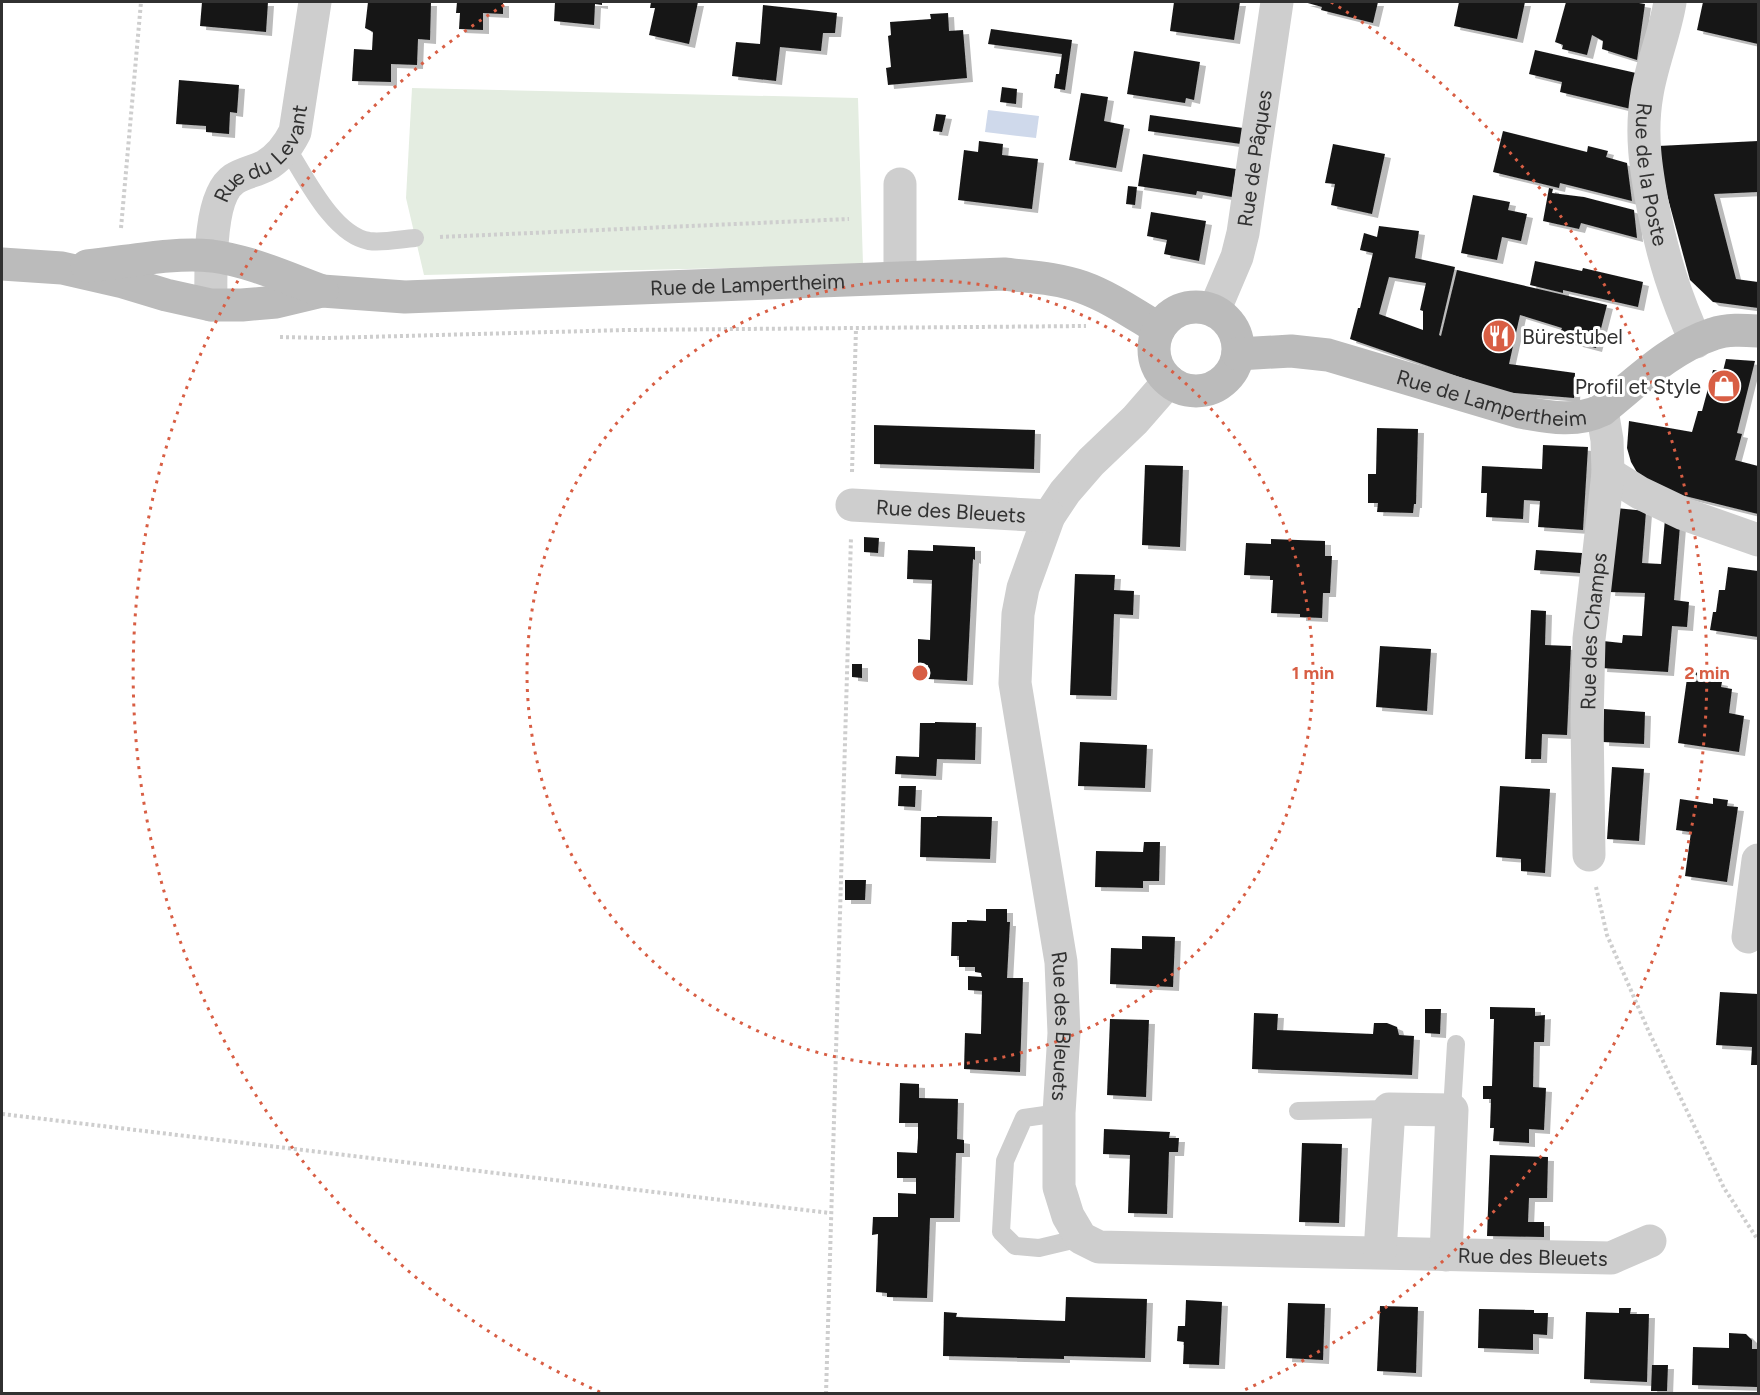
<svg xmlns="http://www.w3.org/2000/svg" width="1760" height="1395" font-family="Figtree,sans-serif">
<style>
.green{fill:#e4ede1}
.water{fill:#cfd9eb}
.building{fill:#181818;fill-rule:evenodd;filter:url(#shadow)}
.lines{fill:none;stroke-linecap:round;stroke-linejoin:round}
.path{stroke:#cecece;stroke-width:4;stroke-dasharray:3 3;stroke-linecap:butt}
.service{stroke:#cecece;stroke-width:18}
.minor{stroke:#cecece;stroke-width:33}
.secondary{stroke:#bbb;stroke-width:33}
.ring{fill:none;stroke:#d85e44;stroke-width:3;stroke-dasharray:3 6}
.labels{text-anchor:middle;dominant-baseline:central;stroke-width:6;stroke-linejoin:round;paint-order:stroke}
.street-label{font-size:21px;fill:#313131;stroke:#fff}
.poi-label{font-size:21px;fill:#313131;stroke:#fff;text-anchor:start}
.centre{fill:#d85e44;stroke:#fff;stroke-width:3}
.ring-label{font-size:18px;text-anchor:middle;font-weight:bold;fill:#d85e44;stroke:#fff;stroke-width:6;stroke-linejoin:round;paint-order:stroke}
</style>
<defs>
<filter id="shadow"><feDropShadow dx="6" dy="4" stdDeviation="0" flood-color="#0004"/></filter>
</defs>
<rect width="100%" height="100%" fill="#fff"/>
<path class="green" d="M 412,88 L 858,98 L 863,265 L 424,275 L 406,198 Z"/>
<path class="water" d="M 988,110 L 1039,116 L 1036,138 L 985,132 Z"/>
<path class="building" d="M 202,2 L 268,2 L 266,32 L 200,26 Z
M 368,2 L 431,2 L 430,40 L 418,39 L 417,65 L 391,64 L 391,82 L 352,81 L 354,49 L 372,50 L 373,32 L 365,28 Z
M 457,2 L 503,2 L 503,14 L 483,13 L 483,30 L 459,29 L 460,13 L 456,13 Z
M 555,2 L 602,2 L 602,5 L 595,4 L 594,25 L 554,21 Z
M 651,2 L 698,2 L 689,44 L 649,35 L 655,8 L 650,8 Z
M 1174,2 L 1240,2 L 1234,40 L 1170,31 Z
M 1304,2 L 1378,2 L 1373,23 L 1321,10 L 1322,7 Z
M 1459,2 L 1525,2 L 1517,39 L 1454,26 Z
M 1566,2 L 1633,2 L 1645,4 L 1637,60 L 1602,49 L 1603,41 L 1592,35 L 1587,55 L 1562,49 L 1563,45 L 1555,42 Z
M 1703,2 L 1758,2 L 1758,44 L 1697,30 Z
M 763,5 L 837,13 L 835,33 L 823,33 L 821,51 L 780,47 L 776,81 L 732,76 L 736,42 L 760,44 Z
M 948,13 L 949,31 L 963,30 L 967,78 L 888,85 L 886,68 L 891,67 L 888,36 L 891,35 L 890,22 L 931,19 L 930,14 Z
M 991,29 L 1072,40 L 1065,90 L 1054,88 L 1056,74 L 1059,74 L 1062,54 L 988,44 Z
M 1535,50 L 1636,73 L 1631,109 L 1560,92 L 1562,82 L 1529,74 Z
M 1134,51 L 1200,62 L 1194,100 L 1186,98 L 1185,103 L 1127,94 Z
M 179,80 L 239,85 L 237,113 L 230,112 L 229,134 L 206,132 L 206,126 L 176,124 Z
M 1002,87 L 1017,89 L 1016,104 L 1000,102 Z
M 1081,93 L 1108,97 L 1104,121 L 1124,125 L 1116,168 L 1069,160 Z
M 936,114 L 946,115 L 942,132 L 933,131 Z
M 1150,115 L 1243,128 L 1241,144 L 1148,131 Z
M 1503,131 L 1587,152 L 1588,146 L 1608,151 L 1606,157 L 1627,163 L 1632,201 L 1560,183 L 1559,188 L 1493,172 Z
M 979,141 L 1003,144 L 1002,155 L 1038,159 L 1032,209 L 958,200 L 964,150 L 978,152 Z
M 1758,141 L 1758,192 L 1714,194 L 1736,279 L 1758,282 L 1758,308 L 1713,302 L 1690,280 L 1667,195 L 1658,146 Z
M 1333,144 L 1385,154 L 1372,214 L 1331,205 L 1335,184 L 1325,183 Z
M 1143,154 L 1236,169 L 1232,197 L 1197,191 L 1196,195 L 1138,186 Z
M 1128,186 L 1137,187 L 1135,205 L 1126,204 Z
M 1549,188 L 1553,189 L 1552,193 L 1584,197 L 1634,210 L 1637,238 L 1581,223 L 1579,229 L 1543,221 Z
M 1473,195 L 1510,202 L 1508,210 L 1527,214 L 1521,241 L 1502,237 L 1497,260 L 1461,253 Z
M 1151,212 L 1206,221 L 1199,261 L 1164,254 L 1167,240 L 1147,236 Z
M 1379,226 L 1419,231 L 1415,258 L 1455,267 L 1439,335 L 1441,336 L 1457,270 L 1607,305 L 1596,348 L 1558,338 L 1562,328 L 1520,315 L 1509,364 L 1575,373 L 1574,398 L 1503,392 L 1350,339 L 1358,308 L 1360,308 L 1373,253 L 1360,250 L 1364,233 L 1377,237 ZM 1389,277 L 1426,283 L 1420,310 L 1423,311 L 1423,330 L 1379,314 Z
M 1535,261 L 1582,271 L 1583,268 L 1643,282 L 1638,307 L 1563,290 L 1563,293 L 1530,285 Z
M 1726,359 L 1755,361 L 1737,433 L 1742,434 L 1735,460 L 1758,466 L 1758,514 L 1685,496 L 1684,499 L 1638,474 L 1631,462 L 1627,448 L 1629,421 L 1692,432 L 1698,411 L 1702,411 L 1713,370 L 1723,371 Z
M 874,425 L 1035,430 L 1034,469 L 874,464 Z
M 1377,428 L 1418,429 L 1416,504 L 1414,504 L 1413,513 L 1377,512 L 1378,503 L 1368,503 L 1368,474 L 1376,474 Z
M 1543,445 L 1588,447 L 1583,530 L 1538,527 L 1540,501 L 1524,500 L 1523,519 L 1486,517 L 1487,493 L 1481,493 L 1482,466 L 1542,469 Z
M 1145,465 L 1183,466 L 1180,547 L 1142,545 Z
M 1616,508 L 1646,511 L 1642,563 L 1661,564 L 1665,519 L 1680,525 L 1674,600 L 1689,602 L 1687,627 L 1672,626 L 1668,672 L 1601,668 L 1603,641 L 1622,643 L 1623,635 L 1642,636 L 1645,593 L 1609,592 Z
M 864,537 L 879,538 L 878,553 L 864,552 Z
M 1271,539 L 1325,541 L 1325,556 L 1332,556 L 1330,593 L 1323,593 L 1322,618 L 1300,617 L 1300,614 L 1271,613 L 1273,580 L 1270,580 L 1270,576 L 1244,575 L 1246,543 L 1271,544 Z
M 933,545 L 975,547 L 975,560 L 973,559 L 967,681 L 928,679 L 928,665 L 918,665 L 918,639 L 930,640 L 932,580 L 907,579 L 908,550 L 933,551 Z
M 1536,550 L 1582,553 L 1580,573 L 1534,570 Z
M 1728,567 L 1758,571 L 1758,637 L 1710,630 L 1713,612 L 1716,612 L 1719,590 L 1725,590 Z
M 1075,574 L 1115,575 L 1114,590 L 1134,591 L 1133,615 L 1114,614 L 1111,696 L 1070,695 Z
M 1531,610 L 1546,611 L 1545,645 L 1571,646 L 1567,735 L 1542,734 L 1541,759 L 1525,759 Z
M 1380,646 L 1431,649 L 1427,711 L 1376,707 Z
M 852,664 L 862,664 L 862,678 L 852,677 Z
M 1688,671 L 1708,674 L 1708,679 L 1722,682 L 1721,687 L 1732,689 L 1729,713 L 1744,716 L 1739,752 L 1678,743 Z
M 1604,709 L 1645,712 L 1644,744 L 1603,742 Z
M 935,722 L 976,723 L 975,760 L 937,759 L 936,776 L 895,774 L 896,756 L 919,757 L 920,723 L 935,723 Z
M 1080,742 L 1147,745 L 1145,788 L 1078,786 Z
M 1612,767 L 1644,769 L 1639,841 L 1607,839 Z
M 899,786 L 916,786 L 915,807 L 898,806 Z
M 1500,786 L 1550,789 L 1545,873 L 1521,871 L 1521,859 L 1496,857 Z
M 1713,798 L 1728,800 L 1727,806 L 1738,807 L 1727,882 L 1685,876 L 1691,832 L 1676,830 L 1680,799 L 1713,804 Z
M 937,816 L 992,817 L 990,859 L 920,857 L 921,817 L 937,817 Z
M 1144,842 L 1160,842 L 1159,881 L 1143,881 L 1143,888 L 1095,887 L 1096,851 L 1143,852 Z
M 845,880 L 866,880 L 865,900 L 845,900 Z
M 986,909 L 1007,909 L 1007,922 L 1010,922 L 1007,978 L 1023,978 L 1020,1072 L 964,1069 L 965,1033 L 981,1034 L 981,1032 L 982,991 L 968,990 L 968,976 L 982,977 L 981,973 L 975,972 L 975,967 L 959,967 L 959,956 L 951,956 L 952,922 L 967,922 L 967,920 L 986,921 Z
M 1142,936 L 1175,937 L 1173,987 L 1110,984 L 1111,948 L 1142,949 Z
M 1720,992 L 1758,994 L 1758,1065 L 1751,1065 L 1752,1047 L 1716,1045 Z
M 1490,1007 L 1535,1008 L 1535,1016 L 1545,1015 L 1544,1042 L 1534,1042 L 1533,1087 L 1546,1088 L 1544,1130 L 1529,1129 L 1529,1143 L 1493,1141 L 1494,1128 L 1490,1128 L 1491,1099 L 1483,1099 L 1483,1086 L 1492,1086 L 1494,1019 L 1490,1019 Z
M 1425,1009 L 1441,1009 L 1440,1034 L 1425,1033 Z
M 1254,1013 L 1278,1014 L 1277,1030 L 1373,1034 L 1374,1023 L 1387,1023 L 1397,1027 L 1399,1035 L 1414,1036 L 1412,1075 L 1252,1069 Z
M 1110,1019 L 1149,1020 L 1146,1097 L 1107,1095 Z
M 900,1083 L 919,1084 L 919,1098 L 958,1099 L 957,1139 L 964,1140 L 964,1153 L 956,1153 L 954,1218 L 930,1218 L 927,1298 L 887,1297 L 887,1293 L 876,1292 L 878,1234 L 872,1235 L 873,1217 L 898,1217 L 898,1193 L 916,1194 L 916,1178 L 897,1178 L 897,1152 L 917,1153 L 918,1138 L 918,1123 L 899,1123 Z
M 1104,1129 L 1170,1132 L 1169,1138 L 1179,1138 L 1178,1152 L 1169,1152 L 1167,1214 L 1128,1213 L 1130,1155 L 1103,1154 Z
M 1302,1143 L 1342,1144 L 1339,1223 L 1299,1222 Z
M 1490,1155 L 1548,1157 L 1547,1198 L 1529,1198 L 1528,1222 L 1544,1222 L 1544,1237 L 1487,1236 Z
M 1066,1297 L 1147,1299 L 1145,1358 L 1064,1356 L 1064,1359 L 943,1356 L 944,1312 L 957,1313 L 956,1317 L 1065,1321 Z
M 1186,1300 L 1222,1302 L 1219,1365 L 1183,1364 L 1184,1342 L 1177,1341 L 1178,1326 L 1185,1326 Z
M 1288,1303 L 1325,1304 L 1323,1360 L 1286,1358 Z
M 1380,1306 L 1418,1307 L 1416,1373 L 1377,1371 Z
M 1619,1308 L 1631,1308 L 1630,1314 L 1649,1314 L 1647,1382 L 1584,1379 L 1586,1312 L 1619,1313 Z
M 1479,1309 L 1534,1310 L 1534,1313 L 1548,1313 L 1547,1335 L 1533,1334 L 1533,1350 L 1478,1348 Z
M 1729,1333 L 1746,1334 L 1752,1340 L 1752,1349 L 1758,1349 L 1757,1387 L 1692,1385 L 1693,1347 L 1729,1348 Z
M 1652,1365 L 1668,1365 L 1667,1391 L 1651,1391 Z"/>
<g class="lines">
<path class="path" d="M 121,228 L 141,2
M 440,237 L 849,219
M 280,337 L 327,338 L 626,330 L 1086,326
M 852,472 L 856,328
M 1596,887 L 1607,935 L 1649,1032 L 1724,1188 L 1758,1240
M 2,1114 L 830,1213
M 826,1394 L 851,537"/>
<path class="service" d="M 287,148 C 305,176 333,235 369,241 C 383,243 401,239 415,238
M 1452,1110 L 1456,1044
M 1298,1111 L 1389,1109
M 1059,1113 L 1024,1118 L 1005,1161 L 1001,1232 L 1015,1246 L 1039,1248 L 1081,1238"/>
<g class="minor">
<path id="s1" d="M 1670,2 C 1665,33 1652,63 1647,94 C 1640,133 1646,170 1653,207 C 1663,257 1675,296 1696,342"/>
<path d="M 900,277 L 900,184"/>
<path id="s2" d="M 211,305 C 211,275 207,197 234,179 C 243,173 255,171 265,166 C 279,158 288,146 295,132 L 315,2"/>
<path id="s3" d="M 1214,311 L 1237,257 L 1243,233 L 1277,2"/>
<path id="s4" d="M 1169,381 L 1135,420 L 1091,462 L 1065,492 L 1049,516 L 1023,588 L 1018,614 L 1015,683 L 1061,962 L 1064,1033 L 1059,1113 L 1059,1187 L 1068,1216 L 1081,1238 L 1099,1247 L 1611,1258 L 1650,1241"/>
<path d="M 1608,473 L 1640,493 L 1684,514 L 1758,540"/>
<path id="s5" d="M 852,505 L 1049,516"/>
<path id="s6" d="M 1589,855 L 1587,720 L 1589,639 L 1608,473 L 1607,440 L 1602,410"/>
<path d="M 1748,937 L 1758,860"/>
<path d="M 1380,1252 L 1389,1109 L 1452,1110 L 1446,1255"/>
</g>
<g class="secondary">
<path id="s7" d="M 2,264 L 62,268 L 123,282 L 166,295 L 211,305 L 242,305 L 276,302 L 322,291 L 405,297 L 1004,274 C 1030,277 1058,278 1082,287 C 1110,297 1134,314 1159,329"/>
<path d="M 87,266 C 128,262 171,252 212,256 C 250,261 287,278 322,291"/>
<circle cx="1196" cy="349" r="42"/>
<path id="s8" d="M 1238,354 L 1291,351 L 1328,355 L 1520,412 C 1548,417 1576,423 1602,410 C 1636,383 1670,348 1713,334 C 1727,329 1743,330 1758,331"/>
</g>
</g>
<g class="ring">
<circle cx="920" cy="673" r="393"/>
<path d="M600 1392A787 787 0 0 1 509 2M1331 2A787 787 0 0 1 1240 1392"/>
</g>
<defs>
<g id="restaurant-disc" transform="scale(1.725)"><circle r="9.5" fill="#d85e44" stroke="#fff"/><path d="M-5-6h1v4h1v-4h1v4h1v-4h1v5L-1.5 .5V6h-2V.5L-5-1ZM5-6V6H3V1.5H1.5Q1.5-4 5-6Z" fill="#fff"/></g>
<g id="shop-disc" transform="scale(1.725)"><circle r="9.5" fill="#d85e44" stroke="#fff"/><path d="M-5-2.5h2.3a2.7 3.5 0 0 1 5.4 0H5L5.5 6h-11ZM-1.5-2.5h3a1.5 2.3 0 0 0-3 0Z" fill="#fff"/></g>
</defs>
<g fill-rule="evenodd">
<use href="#restaurant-disc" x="1499" y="336"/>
<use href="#shop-disc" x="1724" y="386"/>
</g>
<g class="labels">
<g class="street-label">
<text stroke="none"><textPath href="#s2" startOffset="172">Rue du Levant</textPath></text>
<text stroke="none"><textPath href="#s3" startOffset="159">Rue de Pâques</textPath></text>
<text stroke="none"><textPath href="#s1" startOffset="176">Rue de la Poste</textPath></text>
<text stroke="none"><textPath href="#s7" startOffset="752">Rue de Lampertheim</textPath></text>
<text stroke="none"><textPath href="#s8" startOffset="260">Rue de Lampertheim</textPath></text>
<text stroke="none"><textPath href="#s5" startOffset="99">Rue des Bleuets</textPath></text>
<text stroke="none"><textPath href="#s6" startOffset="224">Rue des Champs</textPath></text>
<text stroke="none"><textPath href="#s4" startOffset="700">Rue des Bleuets</textPath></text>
<text stroke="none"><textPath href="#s4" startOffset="1371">Rue des Bleuets</textPath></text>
</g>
<g class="poi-label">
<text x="1522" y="336">Bürestubel</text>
<text x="1701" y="386" text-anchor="end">Profil et Style</text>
</g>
</g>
<circle cx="920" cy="673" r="9" class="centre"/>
<g class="ring-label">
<text x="1313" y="679">1 min</text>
<text x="1707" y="679">2 min</text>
</g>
<rect width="1760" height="1395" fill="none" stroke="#313131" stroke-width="6"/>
</svg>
